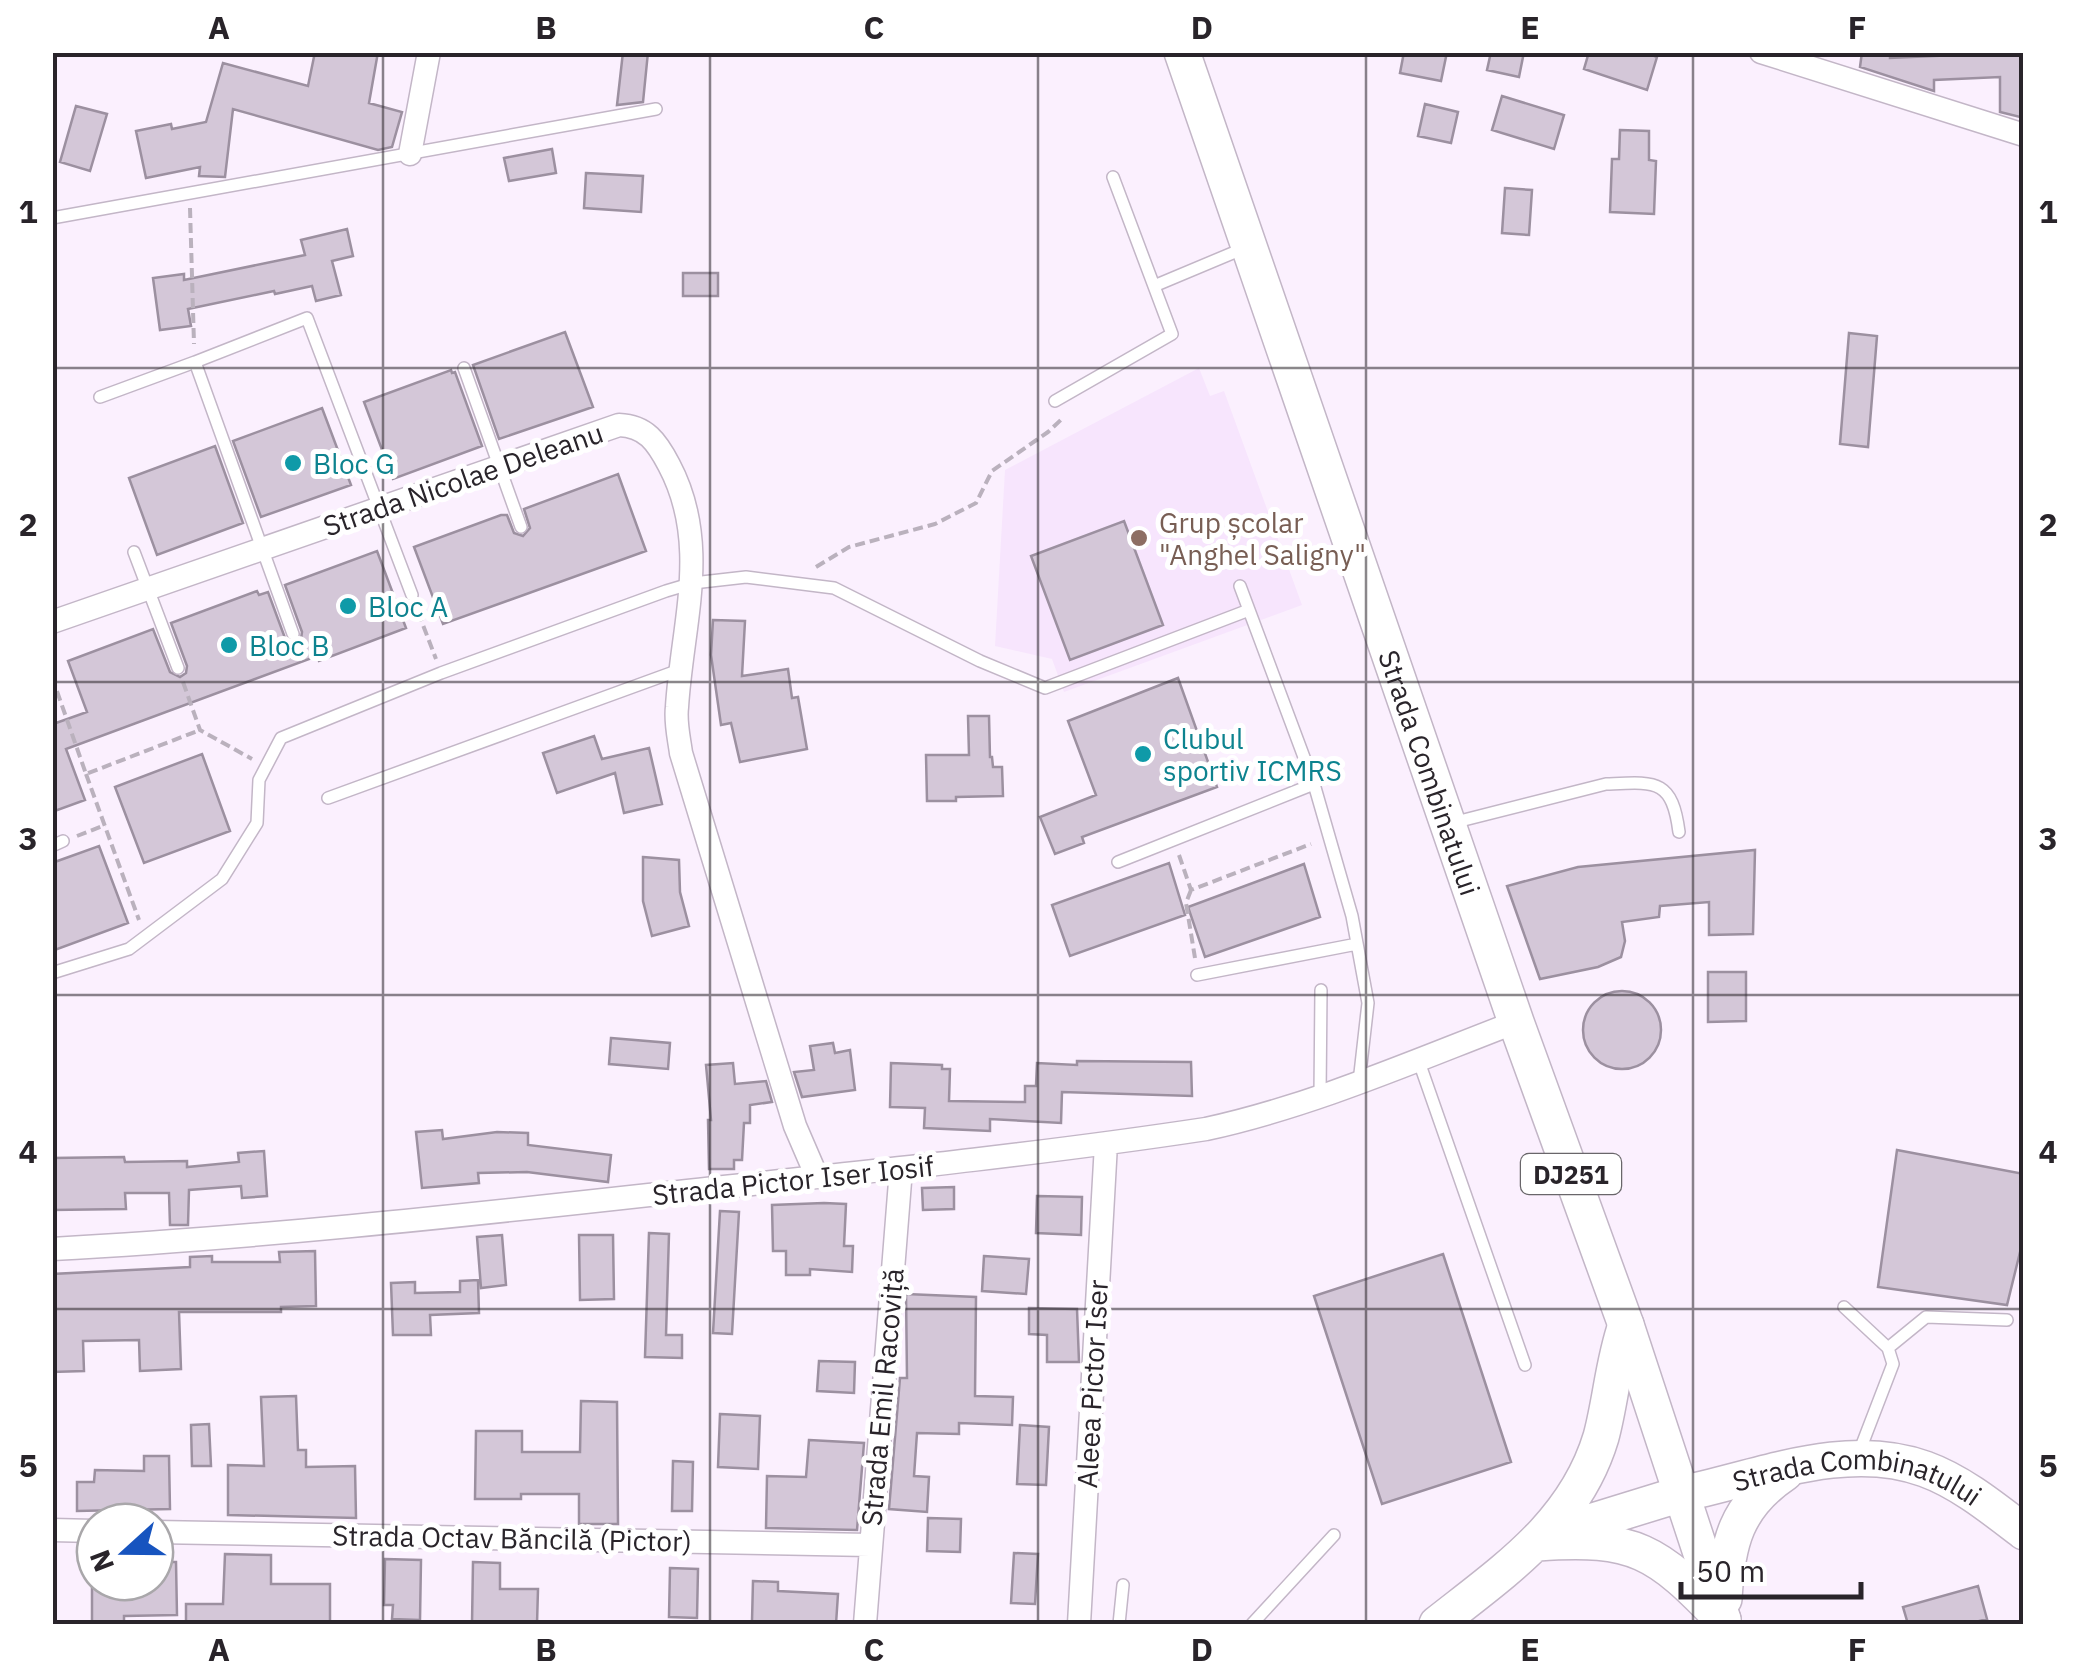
<svg xmlns="http://www.w3.org/2000/svg" width="2076" height="1677" font-family="'IBM Plex Sans',sans-serif">
<style>
.built{fill:#f7e5fd}
.building{fill:#d4c7d8;stroke:#9c90a0;stroke-width:2.5}
.lines{fill:none;stroke-linecap:round;stroke-linejoin:round}
.service-casing{stroke:#c3b6c7;stroke-width:14}
.minor-casing{stroke:#c3b6c7;stroke-width:25}
.primary-casing{stroke:#c3b6c7;stroke-width:38}
.trunk-casing{stroke:#c3b6c7;stroke-width:38}
.path{stroke:#bab1bd;stroke-width:4;stroke-dasharray:10 5;stroke-linecap:butt}
.service{stroke:#fff;stroke-width:11}
.minor{stroke:#fff;stroke-width:22}
.primary{stroke:#fff;stroke-width:35}
.trunk{stroke:#fff;stroke-width:35}
.grid{fill:none;stroke:#29242a;stroke-width:2.5;stroke-opacity:0.55}
.culture-dot{fill:#0f9aa8;stroke:#fff;stroke-width:4}
.education-dot{fill:#8d6e63;stroke:#fff;stroke-width:4}
.labels{text-anchor:middle;dominant-baseline:central;stroke-width:10;stroke-linejoin:round;paint-order:stroke}
.shield{fill:#fff;stroke:#69666a;stroke-width:2.5}
.shield-label{font-size:25px;font-weight:bold;fill:#29242a}
.culture-label{font-size:28px;fill:#0d838f;stroke:#fff;text-anchor:start}
.street-label{font-size:28px;fill:#29242a;stroke:#fff}
.education-label{font-size:28px;fill:#785e54;stroke:#fff;text-anchor:start}
.neatline{fill:none;stroke:#29242a;stroke-width:4}
.grid-label{font-size:32px;text-anchor:middle;font-weight:bold;fill:#29242a}
</style>
<rect width="100%" height="100%" fill="#fbf0fe"/>
<path class="built" d="M 1199,368 L 1210,396 L 1224,391 L 1302,605 L 1064,692 L 1052,659 L 995,646 L 1005,470 Z"/>
<path class="building" d="M 315,52 L 378,52 L 369,103 L 402,112 L 392,147 L 378,150 L 233,109 L 225,177 L 199,176 L 200,167 L 146,178 L 136,131 L 171,124 L 172,129 L 206,122 L 223,63 L 308,86 Z
M 623,52 L 648,52 L 643,102 L 617,105 Z
M 1404,52 L 1447,52 L 1441,81 L 1400,73 Z
M 1491,52 L 1524,52 L 1519,77 L 1487,70 Z
M 1589,52 L 1645,52 L 1657,57 L 1647,90 L 1584,69 Z
M 1862,52 L 1890,52 L 1890,58 L 2024,52 L 2024,118 L 2000,112 L 2000,77 L 1934,80 L 1934,91 L 1860,67 Z
M 1502,96 L 1564,115 L 1554,149 L 1492,130 Z
M 1425,104 L 1458,112 L 1451,143 L 1418,136 Z
M 76,106 L 107,114 L 90,171 L 60,162 Z
M 1620,130 L 1649,131 L 1649,160 L 1656,161 L 1654,214 L 1610,212 L 1612,159 L 1619,159 Z
M 552,149 L 556,173 L 509,181 L 504,158 Z
M 586,173 L 643,176 L 641,212 L 584,208 Z
M 1505,188 L 1532,190 L 1529,235 L 1502,233 Z
M 347,229 L 353,256 L 332,261 L 341,295 L 316,301 L 312,286 L 275,294 L 274,291 L 188,309 L 191,326 L 160,330 L 153,278 L 184,274 L 184,280 L 305,255 L 301,240 Z
M 683,273 L 718,273 L 718,296 L 683,296 Z
M 565,332 L 593,407 L 499,439 L 473,365 Z
M 1849,333 L 1877,336 L 1868,447 L 1840,444 Z
M 451,370 L 452,373 L 455,372 L 482,446 L 393,479 L 364,402 Z
M 322,408 L 351,485 L 261,517 L 233,441 Z
M 215,446 L 243,523 L 157,555 L 129,478 Z
M 618,474 L 646,551 L 443,624 L 414,547 L 501,515 L 507,515 L 514,533 L 523,536 L 530,528 L 524,509 Z
M 1124,521 L 1163,625 L 1070,660 L 1031,556 Z
M 377,551 L 406,628 L 319,661 L 317,656 L 66,749 L 85,800 L 52,812 L 52,719 L 56,723 L 87,712 L 68,661 L 153,629 L 170,672 L 180,677 L 186,673 L 187,666 L 171,623 L 257,591 L 259,595 L 268,592 L 285,638 L 295,643 L 301,639 L 302,632 L 285,585 Z
M 713,620 L 745,621 L 742,676 L 788,669 L 792,698 L 798,697 L 807,749 L 740,762 L 731,723 L 721,725 L 711,655 Z
M 1178,678 L 1217,787 L 1082,837 L 1084,843 L 1055,854 L 1040,817 L 1096,795 L 1068,721 Z
M 968,716 L 989,716 L 990,757 L 992,757 L 993,767 L 1002,767 L 1003,796 L 956,797 L 956,801 L 927,801 L 926,755 L 969,755 Z
M 594,736 L 602,759 L 649,748 L 662,804 L 624,813 L 615,773 L 557,793 L 543,753 Z
M 202,754 L 230,831 L 144,863 L 115,787 Z
M 99,846 L 128,923 L 52,951 L 52,863 Z
M 1755,850 L 1753,934 L 1709,935 L 1709,902 L 1660,906 L 1659,917 L 1622,922 L 1625,941 L 1621,957 L 1598,967 L 1540,979 L 1507,886 L 1578,867 Z
M 643,857 L 679,860 L 680,892 L 689,926 L 652,936 L 643,901 Z
M 1169,863 L 1185,915 L 1070,956 L 1052,905 Z
M 1304,864 L 1320,917 L 1205,957 L 1188,907 Z
M 1708,972 L 1746,972 L 1746,1021 L 1708,1022 Z
M1583 1030a39 39 0 1 1 78 0a39 39 0 1 1-78 0Z
M 611,1038 L 670,1043 L 668,1069 L 609,1064 Z
M 833,1043 L 835,1053 L 850,1050 L 855,1090 L 802,1097 L 794,1072 L 814,1070 L 810,1046 Z
M 1077,1061 L 1191,1062 L 1192,1096 L 1062,1092 L 1061,1123 L 990,1119 L 990,1131 L 924,1128 L 925,1108 L 890,1107 L 891,1063 L 942,1065 L 942,1069 L 950,1069 L 949,1101 L 1025,1102 L 1025,1086 L 1036,1086 L 1037,1063 L 1077,1065 Z
M 733,1063 L 735,1084 L 766,1081 L 772,1102 L 750,1105 L 750,1123 L 744,1123 L 742,1160 L 734,1160 L 734,1169 L 709,1169 L 708,1120 L 711,1120 L 706,1065 Z
M 442,1130 L 443,1139 L 497,1132 L 528,1133 L 528,1145 L 611,1155 L 608,1182 L 527,1172 L 478,1173 L 479,1183 L 422,1188 L 416,1132 Z
M 1897,1150 L 2024,1174 L 2024,1236 L 2007,1305 L 1878,1287 Z
M 264,1151 L 267,1196 L 242,1198 L 241,1186 L 189,1190 L 188,1225 L 170,1225 L 169,1193 L 125,1193 L 126,1209 L 52,1210 L 52,1158 L 124,1157 L 125,1162 L 187,1161 L 187,1167 L 239,1162 L 238,1153 Z
M 954,1187 L 954,1209 L 923,1210 L 922,1188 Z
M 1037,1196 L 1082,1197 L 1081,1235 L 1036,1233 Z
M 824,1203 L 846,1204 L 844,1246 L 853,1246 L 852,1272 L 810,1269 L 810,1275 L 786,1275 L 786,1251 L 773,1251 L 772,1205 Z
M 720,1211 L 739,1212 L 732,1334 L 713,1333 Z
M 649,1233 L 669,1234 L 666,1335 L 682,1335 L 682,1358 L 645,1357 Z
M 502,1235 L 506,1285 L 481,1288 L 477,1237 Z
M 579,1235 L 613,1235 L 614,1299 L 580,1300 Z
M 315,1251 L 316,1306 L 281,1307 L 281,1312 L 179,1312 L 181,1369 L 140,1371 L 139,1340 L 83,1341 L 84,1371 L 52,1372 L 52,1274 L 190,1267 L 190,1257 L 212,1256 L 212,1262 L 280,1262 L 279,1252 Z
M 1443,1254 L 1511,1462 L 1382,1504 L 1314,1296 Z
M 984,1256 L 1029,1259 L 1026,1294 L 982,1291 Z
M 478,1280 L 479,1313 L 430,1315 L 431,1335 L 393,1335 L 391,1283 L 415,1282 L 415,1293 L 460,1292 L 460,1281 Z
M 906,1294 L 976,1297 L 975,1396 L 1013,1397 L 1012,1425 L 959,1423 L 959,1434 L 917,1433 L 914,1476 L 929,1477 L 927,1512 L 889,1509 L 900,1378 L 907,1378 Z
M 1029,1308 L 1077,1309 L 1079,1362 L 1047,1362 L 1047,1335 L 1029,1334 Z
M 819,1361 L 855,1362 L 854,1393 L 817,1391 Z
M 296,1396 L 298,1450 L 306,1450 L 306,1467 L 355,1466 L 356,1518 L 228,1515 L 228,1465 L 264,1466 L 261,1397 Z
M 581,1401 L 617,1402 L 618,1524 L 579,1524 L 579,1494 L 521,1494 L 521,1499 L 475,1499 L 476,1431 L 522,1431 L 522,1452 L 580,1452 Z
M 720,1414 L 760,1416 L 758,1469 L 718,1467 Z
M 209,1424 L 211,1466 L 192,1466 L 191,1425 Z
M 1020,1425 L 1049,1427 L 1046,1485 L 1017,1484 Z
M 809,1440 L 864,1443 L 857,1530 L 766,1528 L 767,1476 L 806,1477 Z
M 144,1456 L 169,1456 L 170,1509 L 77,1511 L 77,1482 L 94,1482 L 95,1470 L 144,1471 Z
M 673,1461 L 693,1462 L 692,1511 L 672,1511 Z
M 928,1518 L 961,1519 L 960,1552 L 927,1551 Z
M 1014,1553 L 1038,1554 L 1035,1604 L 1011,1603 Z
M 225,1554 L 271,1555 L 271,1584 L 330,1584 L 330,1624 L 186,1624 L 186,1604 L 223,1604 Z
M 385,1559 L 421,1560 L 420,1620 L 392,1619 L 393,1605 L 384,1605 Z
M 155,1562 L 176,1562 L 177,1615 L 124,1616 L 124,1624 L 92,1624 L 92,1582 L 155,1582 Z
M 473,1562 L 500,1563 L 500,1589 L 538,1589 L 537,1624 L 472,1624 Z
M 670,1568 L 698,1569 L 697,1618 L 669,1617 Z
M 753,1581 L 778,1582 L 778,1591 L 838,1594 L 836,1624 L 752,1621 Z
M 1978,1586 L 1987,1619 L 1968,1624 L 1908,1624 L 1903,1607 Z"/>
<g class="lines">
<g class="service-casing">
<path id="service" d="M 52,218 L 656,109
M 1154,286 L 1247,247
M 464,368 L 521,527
M 100,397 L 195,362
M 1055,401 L 1172,334 L 1113,177
M 134,552 L 178,668
M 1249,610 L 1314,784 L 1352,916 L 1368,1003 L 1359,1082
M 293,634 L 195,362 L 307,318 L 412,595
M 328,798 L 682,669
M 1452,823 L 1606,784 C 1655,782 1672,778 1679,832
M 52,846 L 63,841
M 1118,862 L 1314,784
M 52,973 L 129,949 L 222,879 L 257,823 L 259,780 L 281,738 L 441,673 L 666,591 L 693,583 L 746,577 L 834,588 L 980,661 L 1045,688 L 1249,610 L 1240,586
M 1197,975 L 1357,944
M 1418,1059 L 1525,1365
M 1320,1096 L 1321,990
M 1844,1307 L 1888,1348 L 1893,1364 L 1858,1455
M 1888,1348 L 1926,1317 L 2007,1320
M 1119,1624 L 1123,1585
M 1252,1624 L 1334,1535"/>
</g>
<g class="minor-casing">
<path id="minor" d="M 1761,52 L 2024,135
M 410,154 L 429,52
M 52,622 L 619,425 C 646,426 657,442 669,465 C 711,544 682,624 677,707 C 675,722 679,738 681,753 L 795,1126 L 817,1177
M 52,1249 C 252,1238 450,1217 649,1195 C 835,1175 1021,1157 1206,1129 C 1312,1106 1414,1061 1516,1022
M 52,1530 L 95,1531
M 155,1532 L 870,1545
M 865,1624 L 901,1169
M 1079,1624 L 1106,1144"/>
</g>
<g class="primary-casing">
<g id="primary">
<path id="s1" d="M 1182,52 L 1516,1022 L 1626,1325 L 1723,1620"/>
<path id="s2" d="M 1681,1494 C 1759,1478 1846,1440 1925,1469 C 1961,1482 1994,1509 2024,1532"/>
<path d="M 1724,1599 C 1727,1543 1736,1506 1785,1473"/>
</g>
</g>
<g class="trunk-casing">
<path id="trunk" d="M 1561,1531 L 1681,1494
M 1538,1543 C 1635,1536 1657,1551 1723,1620
M 1437,1624 C 1504,1571 1575,1524 1601,1437 C 1611,1400 1613,1362 1626,1325"/>
</g>
<path class="path" d="M 190,208 L 194,344
M 816,567 L 849,547 L 935,524 L 976,503 L 992,471 L 1048,432 L 1064,417
M 418,612 L 436,659
M 52,677 L 86,774 L 200,730
M 183,682 L 200,730 L 252,759
M 86,774 L 139,920
M 77,836 L 105,825
M 1179,855 L 1191,890 L 1311,844
M 1191,890 L 1186,903 L 1195,958"/>
<use href="#service" class="service"/>
<use href="#minor" class="minor"/>
<use href="#primary" class="primary"/>
<use href="#trunk" class="trunk"/>
</g>
<path class="grid" d="M 383,52 L 383,1624M 710,52 L 710,1624M 1038,52 L 1038,1624M 1366,52 L 1366,1624M 1693,52 L 1693,1624M 52,368 L 2024,368M 52,682 L 2024,682M 52,995 L 2024,995M 52,1309 L 2024,1309"/>
<g class="culture-dot">
<circle cx="293" cy="463" r="10"/>
<circle cx="348" cy="606" r="10"/>
<circle cx="229" cy="645" r="10"/>
<circle cx="1143" cy="754" r="10"/>
</g>
<circle class="education-dot" cx="1139" cy="538" r="10"/>
<g class="labels">
<rect class="shield" x="1521" y="1154" width="100" height="40" rx="8"/>
<g class="shield-label">
<text x="1571" y="1174">DJ251</text>
</g>
<g class="culture-label">
<text x="313" y="463">Bloc G</text>
<text x="368" y="606">Bloc A</text>
<text x="249" y="645">Bloc B</text>
<text x="1163" y="738">Clubul<tspan x="1163" dy="32">sportiv ICMRS</tspan></text>
</g>
<g class="street-label">
<text transform="translate(463 479) rotate(-19)">Strada Nicolae Deleanu</text>
<text stroke="none"><textPath href="#s1" startOffset="762">Strada Combinatului</textPath></text>
<text transform="translate(793 1180) rotate(-6)">Strada Pictor Iser Iosif</text>
<text transform="translate(1092 1384) rotate(-87)">Aleea Pictor Iser</text>
<text transform="translate(882 1397) rotate(-85)">Strada Emil Racoviță</text>
<text stroke="none"><textPath href="#s2" startOffset="182">Strada Combinatului</textPath></text>
<text transform="translate(512 1538) rotate(1)">Strada Octav Băncilă (Pictor)</text>
</g>
<g class="education-label">
<text x="1159" y="522">Grup școlar<tspan x="1159" dy="32">"Anghel Saligny"</tspan></text>
</g>
</g>
<rect width="2076" height="1677" fill="none" stroke="#ffffff" stroke-width="110"/>
<g transform="translate(125 1552) rotate(249)"><circle r="48" fill="#ffffff" stroke="#a9a7aa" stroke-width="2.5"/>
<path d="M0-8L18 38L0 25L-18 38Z" fill="#1754bf"/>
<text y="-15" font-size="28" font-weight="bold" text-anchor="middle" fill="#29242a">N</text>
</g>
<path d="M1681 1582v15h180v-15" fill="none" stroke="#29242a" stroke-width="5"/>
<text x="1696" y="1582" font-size="30" fill="#29242a" stroke="#ffffff" stroke-width="8" paint-order="stroke">50 m</text>
<rect x="55" y="55" width="1966" height="1567" class="neatline"/>
<g class="grid-label">
<text x="219" y="39">A</text>
<text x="546" y="39">B</text>
<text x="874" y="39">C</text>
<text x="1202" y="39">D</text>
<text x="1530" y="39">E</text>
<text x="1857" y="39">F</text>
<text x="28" y="223">1</text>
<text x="2048" y="223">1</text>
<text x="28" y="536">2</text>
<text x="2048" y="536">2</text>
<text x="28" y="850">3</text>
<text x="2048" y="850">3</text>
<text x="28" y="1163">4</text>
<text x="2048" y="1163">4</text>
<text x="28" y="1477">5</text>
<text x="2048" y="1477">5</text>
<text x="219" y="1661">A</text>
<text x="546" y="1661">B</text>
<text x="874" y="1661">C</text>
<text x="1202" y="1661">D</text>
<text x="1530" y="1661">E</text>
<text x="1857" y="1661">F</text>
</g>
</svg>
